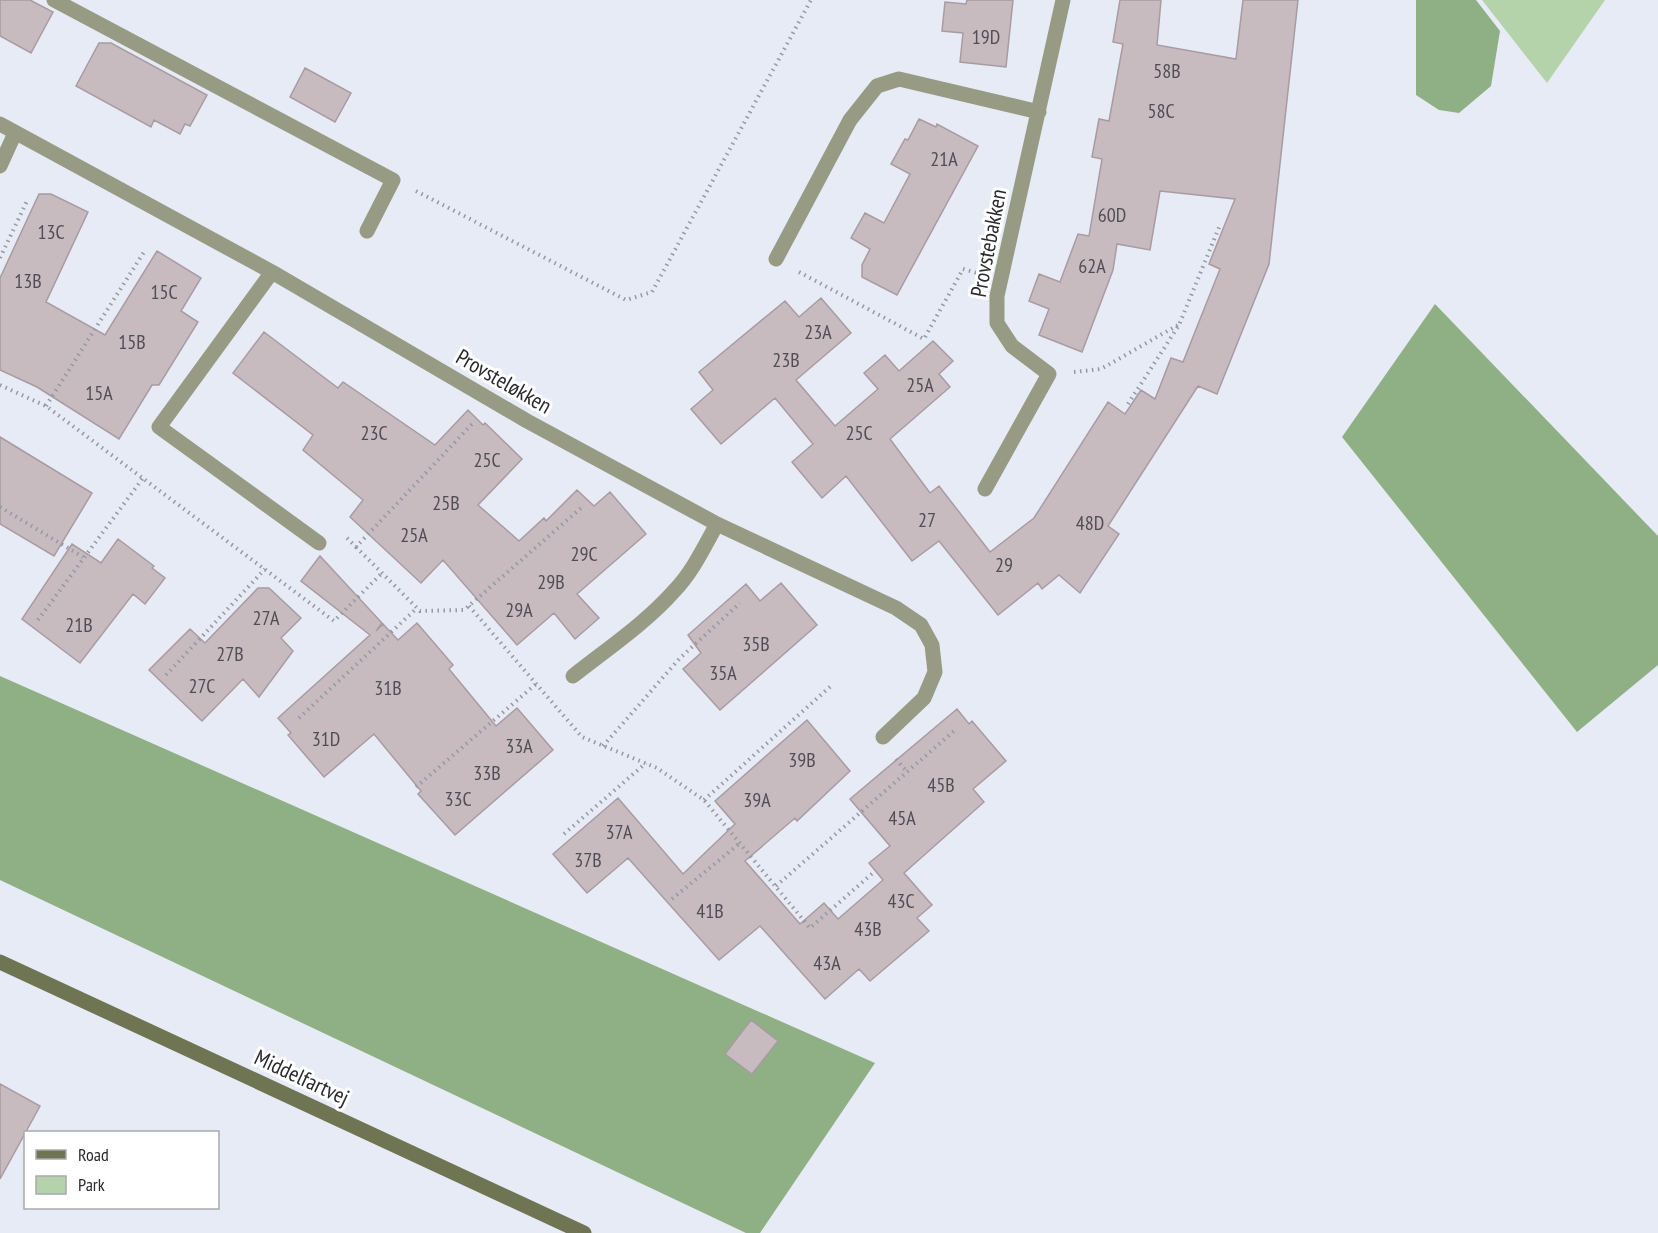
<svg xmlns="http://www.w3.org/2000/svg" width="1658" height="1233" font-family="'PT Sans Narrow',sans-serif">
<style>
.green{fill:#b5d3aa}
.forest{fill:#8fb084}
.building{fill:#c8bbc0;stroke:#a89ba1;stroke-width:1.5}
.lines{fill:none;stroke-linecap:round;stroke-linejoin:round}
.path{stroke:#9699a1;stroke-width:4;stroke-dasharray:1.5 4.5;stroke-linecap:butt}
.lane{stroke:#979b84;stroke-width:15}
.street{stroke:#979b84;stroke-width:15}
.secondary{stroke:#6f7453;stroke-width:15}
.labels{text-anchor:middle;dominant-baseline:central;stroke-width:6;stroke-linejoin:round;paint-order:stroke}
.number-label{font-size:20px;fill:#514e53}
.street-label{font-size:22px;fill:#292a2f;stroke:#fff}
</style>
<rect width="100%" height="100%" fill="#e7ebf6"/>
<path class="green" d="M 1482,0 L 1605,0 L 1547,83 Z"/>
<path class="forest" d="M 1416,0 L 1476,0 L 1500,31 L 1491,86 L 1459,113 L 1439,110 L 1416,95 Z
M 1435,304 L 1658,536 L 1658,665 L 1577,732 L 1342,437 Z
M 0,676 L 875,1063 L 760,1233 L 746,1233 L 0,880 Z"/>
<path class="building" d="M 0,0 L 30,0 L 53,12 L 31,53 L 0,36 Z
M 967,0 L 1013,0 L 1006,67 L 960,62 L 963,33 L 942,31 L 945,2 L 966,4 Z
M 1120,0 L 1161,0 L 1157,45 L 1236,59 L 1243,0 L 1298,0 L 1269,264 L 1217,394 L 1198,386 L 1108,526 L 1119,534 L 1080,593 L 1059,575 L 1042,589 L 1038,583 L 998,615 L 939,541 L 912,561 L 846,476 L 822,498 L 792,462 L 813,444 L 775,398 L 721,444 L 691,409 L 713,390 L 699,372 L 785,301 L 799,317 L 821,298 L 851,333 L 796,380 L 835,426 L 878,389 L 864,373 L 885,355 L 899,371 L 933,341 L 953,361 L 939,374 L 950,387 L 890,439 L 930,493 L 939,486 L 990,552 L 1034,518 L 1108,402 L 1125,414 L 1141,390 L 1155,399 L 1171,358 L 1183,362 L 1220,269 L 1209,264 L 1235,199 L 1160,191 L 1150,250 L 1117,244 L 1113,270 L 1082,352 L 1039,335 L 1049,309 L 1029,301 L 1039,274 L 1060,282 L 1078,234 L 1089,236 L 1102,159 L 1092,157 L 1099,119 L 1109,121 L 1123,44 L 1113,42 Z
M 99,43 L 111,43 L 207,95 L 190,126 L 185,124 L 180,134 L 154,120 L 151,127 L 76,86 Z
M 305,68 L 351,93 L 335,122 L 290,97 Z
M 919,119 L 936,127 L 937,124 L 978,146 L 897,295 L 862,277 L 862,265 L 870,249 L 851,238 L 865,213 L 884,223 L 910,174 L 891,164 L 905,139 L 908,140 Z
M 39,194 L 51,194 L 88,212 L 46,302 L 105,335 L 157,251 L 201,278 L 181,311 L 198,322 L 159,385 L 152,385 L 119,439 L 37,387 L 0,370 L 0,278 Z
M 264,332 L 338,388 L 343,382 L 435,445 L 468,410 L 483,425 L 485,423 L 522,459 L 478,505 L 519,541 L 544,518 L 546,521 L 577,490 L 594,506 L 610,492 L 646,534 L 577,594 L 599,618 L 575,639 L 554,613 L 517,645 L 443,560 L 421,583 L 350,517 L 363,500 L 303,450 L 313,435 L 233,373 Z
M 0,437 L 92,493 L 54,556 L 0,524 Z
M 118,539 L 154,566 L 152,568 L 165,578 L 145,604 L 133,594 L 80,663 L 22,619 L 72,544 L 101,563 Z
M 320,556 L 382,623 L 376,631 L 383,624 L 398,640 L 417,623 L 453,665 L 449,669 L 496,726 L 517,708 L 553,750 L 455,835 L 418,794 L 421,791 L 374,734 L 324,777 L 288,735 L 291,733 L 278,718 L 370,635 L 301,581 Z
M 781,583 L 817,625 L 720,710 L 683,669 L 701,653 L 688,635 L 746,584 L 760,601 Z
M 258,588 L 269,588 L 301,618 L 281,638 L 293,651 L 259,697 L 243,679 L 202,721 L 149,670 L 190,629 L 205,643 Z
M 957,709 L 969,724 L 972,721 L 1006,761 L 973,789 L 984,802 L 904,873 L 932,905 L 917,918 L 929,931 L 870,981 L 859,969 L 825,999 L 760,926 L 719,960 L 628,858 L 587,893 L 553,854 L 618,798 L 683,874 L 735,824 L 715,801 L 807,720 L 850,771 L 797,821 L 795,818 L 745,861 L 800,924 L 824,903 L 838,919 L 883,880 L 869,863 L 890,846 L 850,799 Z
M 751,1020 L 778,1041 L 752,1074 L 725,1054 Z
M 0,1084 L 40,1106 L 0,1179 Z"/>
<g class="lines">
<path class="path" d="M 416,191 L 626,300 L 652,292 L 811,0
M 0,258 L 27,201
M 799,272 L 924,339 L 963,269 L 977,273
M 1074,372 L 1101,369 L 1178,325
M 0,385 L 46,406 L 334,621 L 382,573
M 1128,404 L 1179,325 L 1220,225
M 46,406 L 144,252
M 0,507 L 83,557
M 347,538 L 356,547 L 472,424
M 356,547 L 420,611 L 464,610 L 581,508
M 469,606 L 582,737 L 657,768 L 704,800 L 810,928 L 874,872
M 38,620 L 143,478
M 166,675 L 265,569
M 299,718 L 417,608
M 603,746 L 680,658 L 740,603
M 896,759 L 907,772
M 416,787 L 536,684
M 704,800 L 833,684
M 564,834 L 646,763
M 776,886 L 954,731
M 672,899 L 740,843"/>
<path class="lane" d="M 54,0 L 393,180 L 367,231"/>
<path class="street" d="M 0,124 L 272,272 L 527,421 L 717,524 L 896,608 L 921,625 L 932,645 L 935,672 L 924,698 L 883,737
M 0,166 L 15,133
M 776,259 L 850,120 L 877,86 L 899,79 L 1039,112
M 272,272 L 159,427 L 319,543
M 985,489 L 1049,374 L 1012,346 L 997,323 L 997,296 L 1063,0
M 573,676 C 607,649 646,623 675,590 C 693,571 704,547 717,524"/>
<path class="secondary" d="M 0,962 L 584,1233"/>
</g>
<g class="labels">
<g class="number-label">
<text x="986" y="37">19D</text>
<text x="1167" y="71">58B</text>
<text x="1161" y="111">58C</text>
<text x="944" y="159">21A</text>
<text x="1112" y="215">60D</text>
<text x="51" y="232">13C</text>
<text x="1092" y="266">62A</text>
<text x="28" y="281">13B</text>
<text x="164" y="292">15C</text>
<text x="818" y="332">23A</text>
<text x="132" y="342">15B</text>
<text x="786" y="360">23B</text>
<text x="920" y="385">25A</text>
<text x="99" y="393">15A</text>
<text x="374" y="433">23C</text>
<text x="859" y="433">25C</text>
<text x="487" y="460">25C</text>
<text x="446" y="503">25B</text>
<text x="927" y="520">27</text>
<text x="1090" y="523">48D</text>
<text x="414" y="535">25A</text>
<text x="584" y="554">29C</text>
<text x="1004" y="565">29</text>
<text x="551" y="582">29B</text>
<text x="519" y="610">29A</text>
<text x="266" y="618">27A</text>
<text x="79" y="625">21B</text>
<text x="756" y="644">35B</text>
<text x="230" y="654">27B</text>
<text x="723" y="673">35A</text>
<text x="202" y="686">27C</text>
<text x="388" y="688">31B</text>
<text x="326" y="739">31D</text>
<text x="519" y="746">33A</text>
<text x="802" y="760">39B</text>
<text x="487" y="773">33B</text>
<text x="941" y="785">45B</text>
<text x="458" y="799">33C</text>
<text x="757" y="800">39A</text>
<text x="902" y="818">45A</text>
<text x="619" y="832">37A</text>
<text x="588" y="860">37B</text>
<text x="901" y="901">43C</text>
<text x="710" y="911">41B</text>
<text x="868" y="929">43B</text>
<text x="827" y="963">43A</text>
</g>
<g class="street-label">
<text transform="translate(988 243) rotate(-79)">Provstebakken</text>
<text transform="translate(504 381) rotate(30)">Provsteløkken</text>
<text transform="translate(302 1077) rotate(25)">Middelfartvej</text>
</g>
</g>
<rect x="24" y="1131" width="195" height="78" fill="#ffffff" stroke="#a9aaac" stroke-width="1.5"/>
<rect x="36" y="1150" width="30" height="9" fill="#6f7453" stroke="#a9aaac" stroke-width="1.5"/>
<text x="78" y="1161" font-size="18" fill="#292a2f">Road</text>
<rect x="36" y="1176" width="30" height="18" fill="#b5d3aa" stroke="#a9aaac" stroke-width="1.5"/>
<text x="78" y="1191" font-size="18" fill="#292a2f">Park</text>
</svg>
